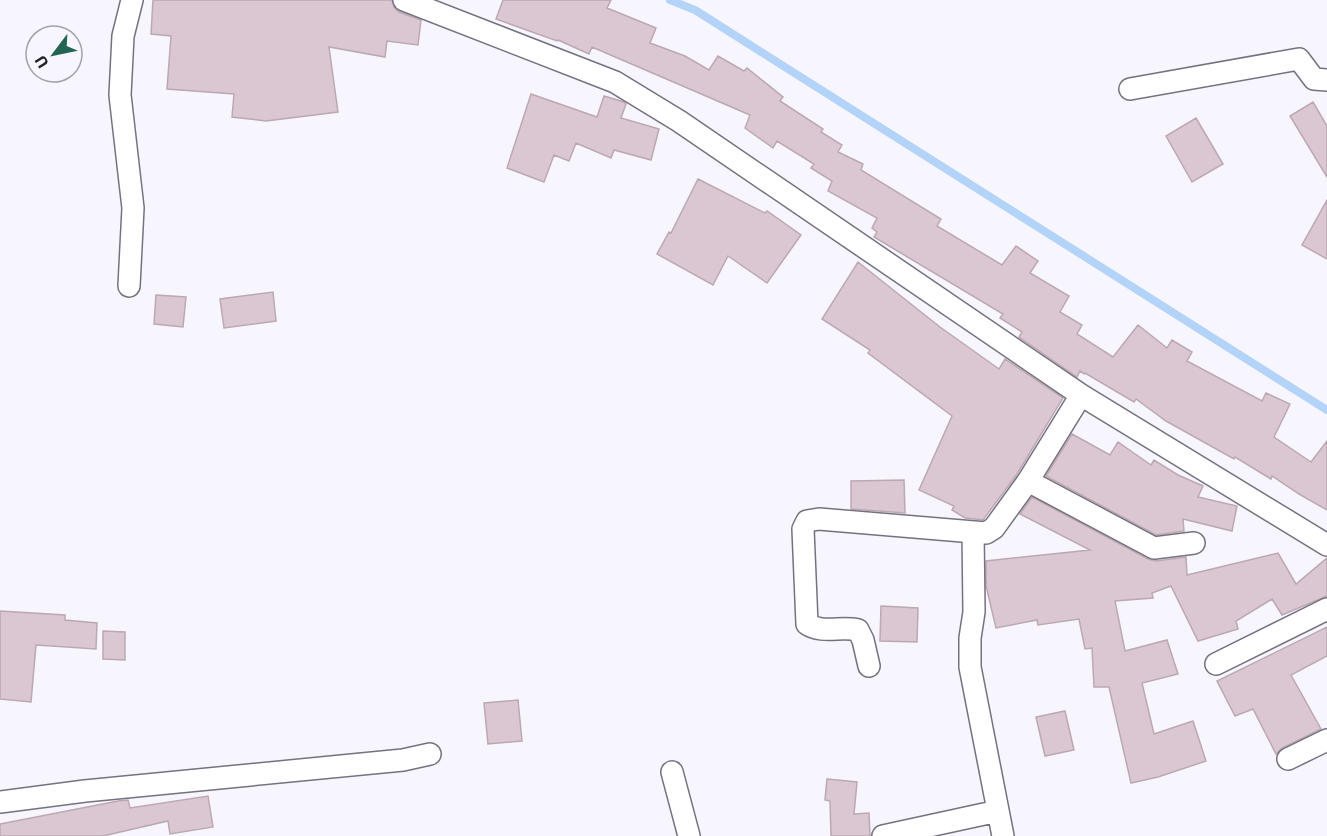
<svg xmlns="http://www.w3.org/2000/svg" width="1327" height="836" font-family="'Exo 2',sans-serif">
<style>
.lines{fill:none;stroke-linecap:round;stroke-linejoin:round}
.stream{stroke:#b3d4f8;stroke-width:8}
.building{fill:#dbc7d1;stroke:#bca8b2;stroke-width:1.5}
.minor-casing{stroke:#757181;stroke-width:24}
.minor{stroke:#fff;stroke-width:21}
</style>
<rect width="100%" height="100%" fill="#f7f6fe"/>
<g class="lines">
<path class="stream" d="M 670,0 L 695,10 L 1327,410"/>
</g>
<path class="building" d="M 153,0 L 392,0 L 394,7 L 399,12 L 421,20 L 418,45 L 387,41 L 385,57 L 329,47 L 338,112 L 266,121 L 232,117 L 234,94 L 167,89 L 171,36 L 151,34 Z
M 503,0 L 611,0 L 607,8 L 656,28 L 650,43 L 685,56 L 709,70 L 718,56 L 744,71 L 747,68 L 783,97 L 780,101 L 823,129 L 821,132 L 842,145 L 838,152 L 863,164 L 861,170 L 941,219 L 937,226 L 1002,265 L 1016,246 L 1038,261 L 1030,273 L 1069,296 L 1060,312 L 1082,325 L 1077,334 L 1113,357 L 1138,325 L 1167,348 L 1172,340 L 1192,352 L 1187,361 L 1262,401 L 1266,393 L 1290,404 L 1274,437 L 1311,462 L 1327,441 L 1327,510 L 1299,494 L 1272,476 L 1271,479 L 1235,457 L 1234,459 L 1166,421 L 1136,399 L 1134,402 L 1085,373 L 1084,374 L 1080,371 L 1077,377 L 1019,337 L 1022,332 L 1000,318 L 1003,314 L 874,237 L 877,232 L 872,228 L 877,218 L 828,191 L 832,181 L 811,168 L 814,164 L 777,141 L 773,148 L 745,128 L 750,115 L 592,47 L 589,54 L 558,40 L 557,41 L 496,19 Z
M 531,94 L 597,117 L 604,96 L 624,102 L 626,104 L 621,118 L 659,129 L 651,160 L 614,150 L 611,158 L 576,143 L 569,161 L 554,155 L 544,182 L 507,168 Z
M 1313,102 L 1327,126 L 1327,177 L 1290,116 Z
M 1196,118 L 1223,164 L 1192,182 L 1166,136 Z
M 698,179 L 765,213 L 767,211 L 801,235 L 767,283 L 728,256 L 713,285 L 657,254 L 669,232 L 671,233 Z
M 1327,200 L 1327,259 L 1302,245 Z
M 858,262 L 940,327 L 999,369 L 1005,359 L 1063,398 L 1017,474 L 983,520 L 965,518 L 952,510 L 954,506 L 919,490 L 952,416 L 868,353 L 870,350 L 822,319 Z
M 273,292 L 276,321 L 224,328 L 220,299 Z
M 156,295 L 186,297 L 183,327 L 154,324 Z
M 1072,434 L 1110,455 L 1118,442 L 1151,465 L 1154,460 L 1178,475 L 1203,486 L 1198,497 L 1237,506 L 1232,531 L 1183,519 L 1184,531 L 1156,535 L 1046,476 Z
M 904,480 L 905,513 L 851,509 L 851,481 Z
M 1032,497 L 1148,559 L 1156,561 L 1186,557 L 1187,575 L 1278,553 L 1296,584 L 1327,558 L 1327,596 L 1282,615 L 1272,599 L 1236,621 L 1238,629 L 1198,641 L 1171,586 L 1152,593 L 1153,598 L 1115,601 L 1125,651 L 1167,640 L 1178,674 L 1142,683 L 1154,734 L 1193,721 L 1206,761 L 1158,777 L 1131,783 L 1109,687 L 1094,687 L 1092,648 L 1085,649 L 1079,619 L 1038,625 L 1037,620 L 996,628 L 986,586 L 986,561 L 1090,550 L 1020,514 Z
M 881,606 L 918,608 L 917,642 L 880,641 Z
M 0,611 L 65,615 L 65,620 L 97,623 L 96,649 L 36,645 L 31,702 L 0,699 Z
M 1327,627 L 1327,656 L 1291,675 L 1321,729 L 1282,748 L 1276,754 L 1253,709 L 1235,716 L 1217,681 Z
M 103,631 L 125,632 L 125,660 L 103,659 Z
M 518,700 L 522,741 L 488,744 L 484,703 Z
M 1065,711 L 1074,750 L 1045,756 L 1036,717 Z
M 827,779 L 857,782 L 854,814 L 869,813 L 870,836 L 831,836 L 830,801 L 825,800 Z
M 208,796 L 213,827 L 170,834 L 168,821 L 103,836 L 0,836 L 0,824 L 118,801 L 128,800 L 130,808 Z"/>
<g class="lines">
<g class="minor-casing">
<path id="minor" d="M 404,0 L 615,82 L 679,121 L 1081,395 L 1327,545
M 1130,89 L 1299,59 L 1314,79 L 1327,80
M 129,286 L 133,208 L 120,95 L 123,36 L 132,0
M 1081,395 L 1028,481 L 1154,548 L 1194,543
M 973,532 L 974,612 L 970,638 L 970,667 L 1003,836
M 1216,664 L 1327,609
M 869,666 L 863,640 L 858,630 C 841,626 822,634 807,624 L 803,529 L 807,521 L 819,519 L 986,533 L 994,528 L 1028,481
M 1288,759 L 1327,740
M 672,772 L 689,836
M 0,802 L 85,791 L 403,760 L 430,754
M 883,836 L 998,811"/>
</g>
<use href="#minor" class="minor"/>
</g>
<g transform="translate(54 54) rotate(238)"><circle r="28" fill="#f7f6fe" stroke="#a3a1a9" stroke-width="1.5"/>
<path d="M0-4.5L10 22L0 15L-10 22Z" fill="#236453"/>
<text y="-9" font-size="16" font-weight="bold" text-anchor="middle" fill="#242229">U</text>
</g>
</svg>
